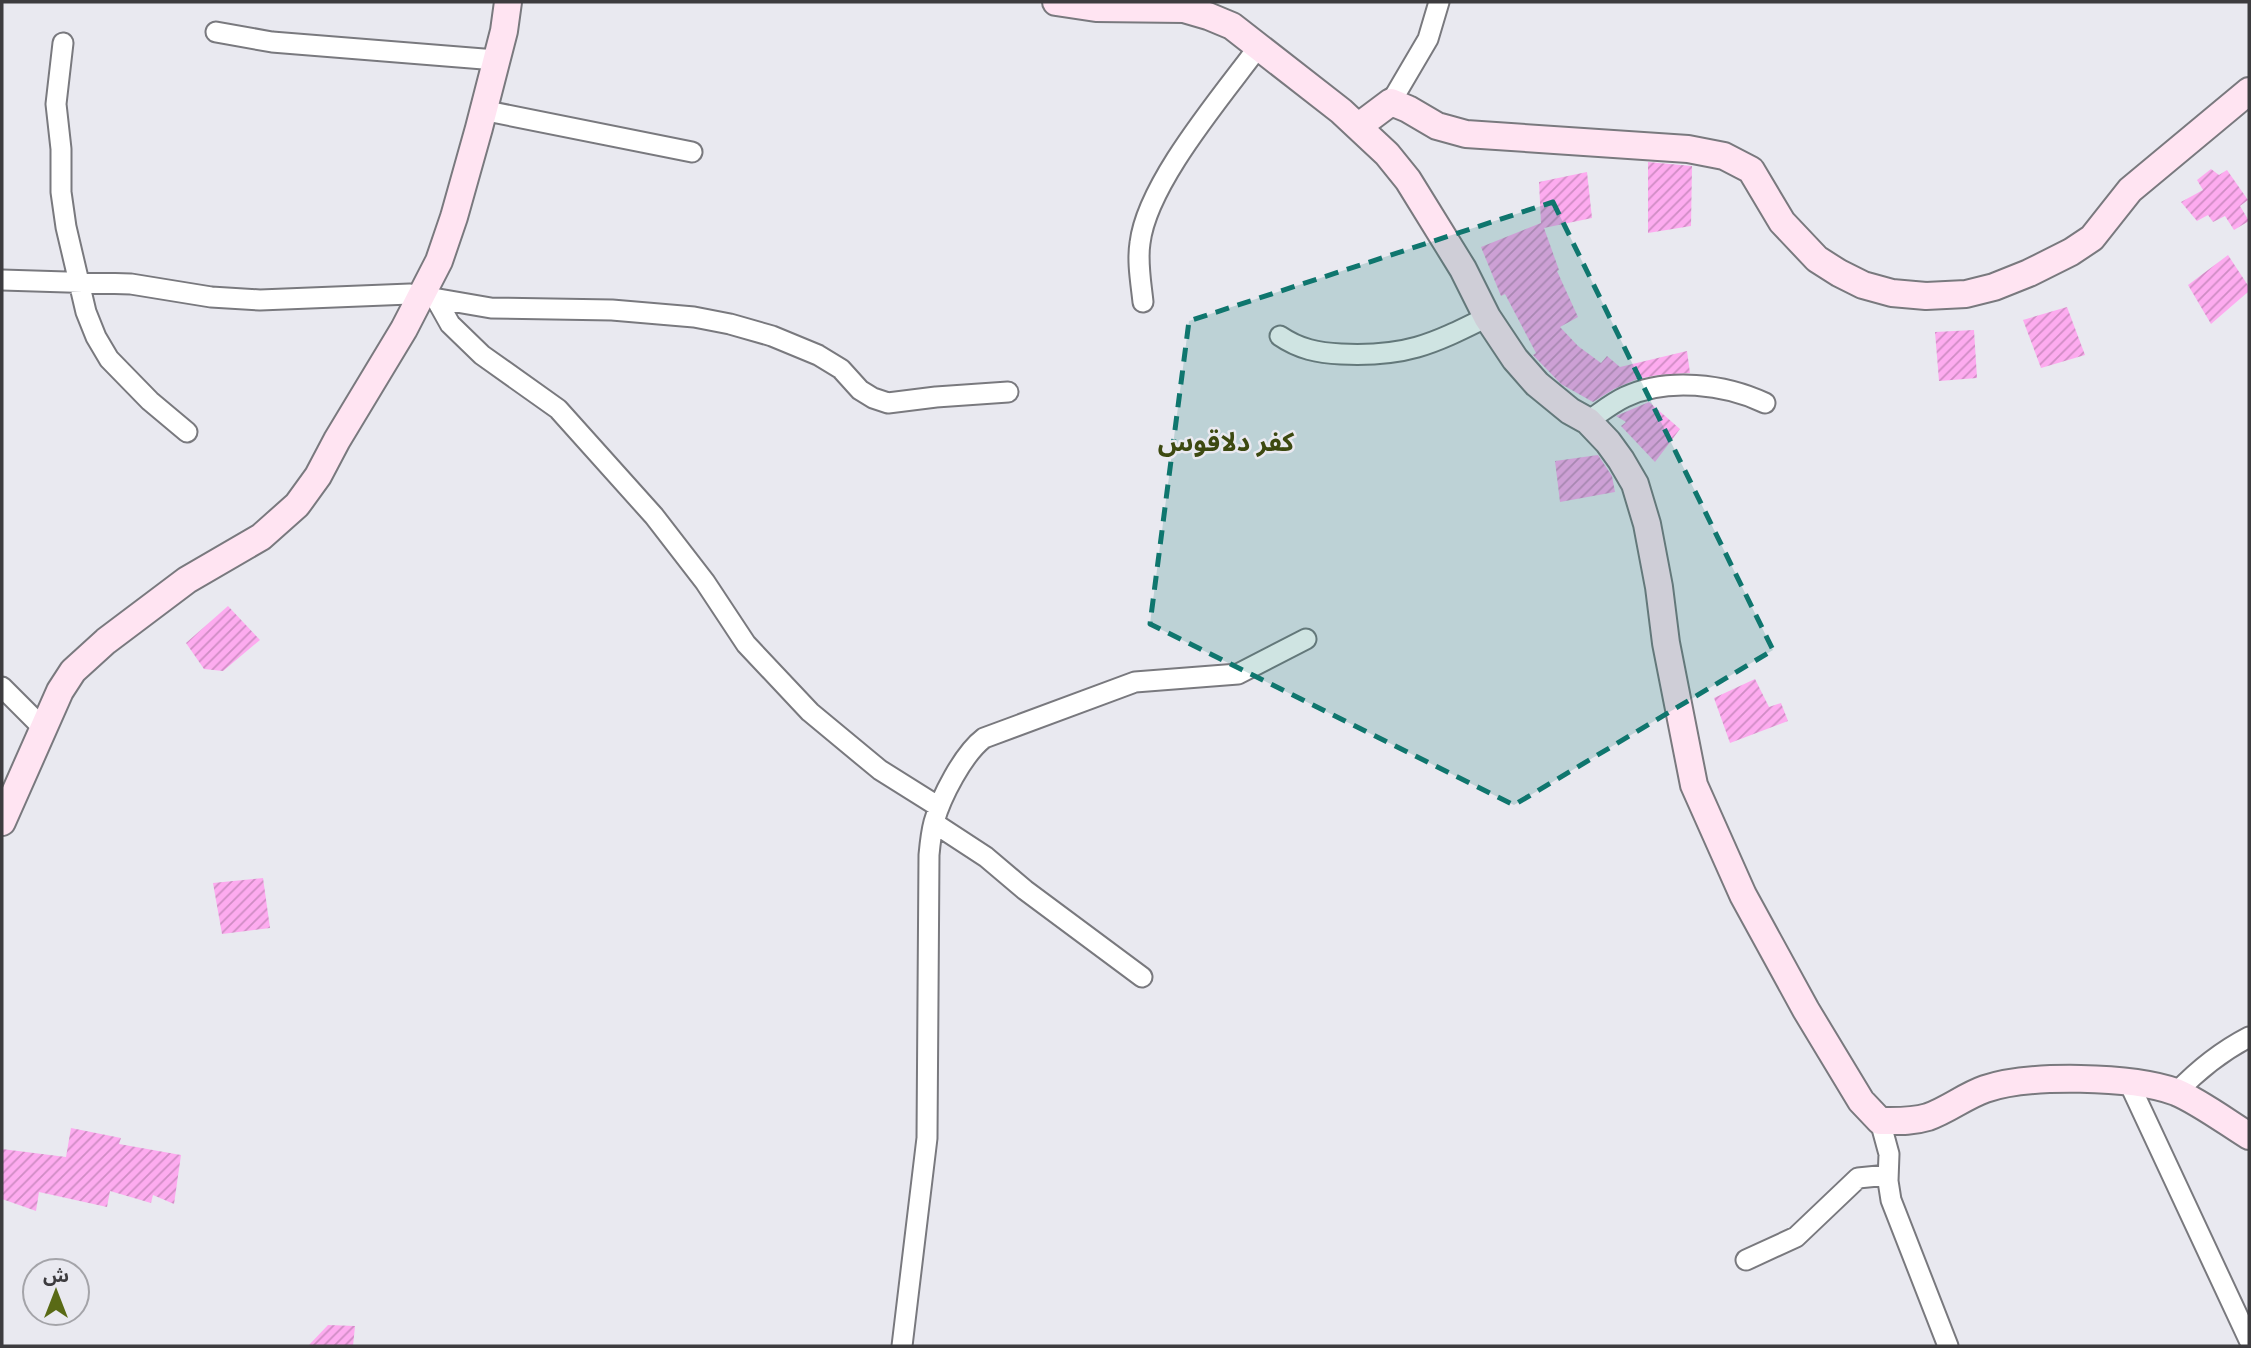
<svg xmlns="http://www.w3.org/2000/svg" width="2251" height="1348" font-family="'Varela Round','Noto Sans Arabic',sans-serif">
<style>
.building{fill:url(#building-hatch)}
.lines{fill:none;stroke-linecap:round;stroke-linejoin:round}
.street-casing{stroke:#79797e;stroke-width:23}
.secondary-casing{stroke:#79797e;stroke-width:30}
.street{stroke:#fff;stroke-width:19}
.secondary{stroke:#ffe4f2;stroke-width:26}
.marked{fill:#0f766e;fill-opacity:0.2;stroke:#0f766e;stroke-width:5;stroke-dasharray:14 9;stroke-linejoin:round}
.labels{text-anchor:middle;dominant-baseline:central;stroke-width:5;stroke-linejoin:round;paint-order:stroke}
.quarter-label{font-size:26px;font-weight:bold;fill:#3d4910;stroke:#e9e9f0}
</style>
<defs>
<pattern id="building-hatch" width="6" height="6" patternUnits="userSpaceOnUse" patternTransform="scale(1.75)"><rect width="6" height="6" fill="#fdabef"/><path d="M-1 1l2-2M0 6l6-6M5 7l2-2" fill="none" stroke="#ce8cc3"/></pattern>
</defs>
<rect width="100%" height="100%" fill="#e9e9f0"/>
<path class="building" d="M 1648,162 L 1692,166 L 1691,226 L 1648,233 Z
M 2211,169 L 2219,175 L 2227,170 L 2248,200 L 2240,206 L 2249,221 L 2234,230 L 2225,216 L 2213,222 L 2208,215 L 2197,221 L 2181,202 L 2203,190 L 2197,180 Z
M 1587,172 L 1592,218 L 1544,228 L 1559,270 L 1557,271 L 1578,317 L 1560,327 L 1578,346 L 1601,363 L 1607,356 L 1620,367 L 1687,351 L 1690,373 L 1658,375 L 1637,379 L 1614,389 L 1593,402 L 1561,384 L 1533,355 L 1536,353 L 1505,294 L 1501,296 L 1481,247 L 1541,223 L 1539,182 Z
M 2228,255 L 2249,287 L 2249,291 L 2211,324 L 2188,285 Z
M 2067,307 L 2085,355 L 2041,368 L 2023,320 Z
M 1974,330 L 1977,378 L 1939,381 L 1935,332 Z
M 1649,402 L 1680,429 L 1655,462 L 1621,426 L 1626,422 L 1616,416 Z
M 1598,455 L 1612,476 L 1615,492 L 1560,502 L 1555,461 Z
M 228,606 L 260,640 L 223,671 L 204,669 L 186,643 Z
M 1755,679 L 1769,707 L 1781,703 L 1788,721 L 1730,743 L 1714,698 Z
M 263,878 L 270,928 L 222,934 L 213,883 Z
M 71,1128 L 121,1138 L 119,1144 L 181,1155 L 174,1204 L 153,1195 L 151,1203 L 110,1191 L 107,1207 L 39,1192 L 36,1211 L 2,1199 L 2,1149 L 66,1157 Z
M 328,1325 L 355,1326 L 353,1346 L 308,1346 Z"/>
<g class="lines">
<g class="street-casing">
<path id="street" d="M 216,32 L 272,42 L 496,60
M 63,43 L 56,104 L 61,149 L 61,192 L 66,227 L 86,312 L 96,337 L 109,359 L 150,401 L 187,432
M 1391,102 L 1428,39 L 1439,2
M 482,110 L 692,152
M 2,280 L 131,284 L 211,297 L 260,300 L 410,294 L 491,308 L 612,310 L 694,317 L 730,324 L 772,336 L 818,355 L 841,369 L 860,390 L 873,398 L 888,403 L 936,397 L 1008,392
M 436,299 L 450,324 L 482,355 L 558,409 L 654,516 L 705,582 L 746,644 L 810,712 L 880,770 L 939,807
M 1143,302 C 1141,283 1137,262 1140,243 C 1147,183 1223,95 1259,46
M 1280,336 C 1299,349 1318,353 1341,354 C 1405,357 1431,345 1487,317
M 1588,421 C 1600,413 1612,403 1625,397 C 1667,377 1725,384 1765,403
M 2,687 L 43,728
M 934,823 L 986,857 L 1025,890 L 1142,977
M 2129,1083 L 2249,1340
M 2177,1092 C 2198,1070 2222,1051 2249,1037
M 1880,1121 L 1889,1154 L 1888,1181 L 1891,1200 L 1948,1346
M 1746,1260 L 1796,1237 L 1858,1178 L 1888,1175
M 902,1346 L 927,1138 L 929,855 C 930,844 931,833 934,822 C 941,797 963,754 984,738 L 1135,682 L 1238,674 L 1306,639"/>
</g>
<g class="secondary-casing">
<path id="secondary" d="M 1056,2 L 1096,8 L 1184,9 L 1208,16 L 1232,26 L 1341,111 L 1387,154 L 1408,180 L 1463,269 L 1487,317 L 1515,359 L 1537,384 L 1570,411 L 1588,421 L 1608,442 L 1621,460 L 1635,484 L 1647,524 L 1659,587 L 1666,643 L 1694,785 L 1743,895 L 1806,1010 L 1861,1101 L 1880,1121 C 1896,1121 1912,1122 1928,1117 C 1948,1110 1965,1096 1985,1089 C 2029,1074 2132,1076 2176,1092 C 2198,1101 2228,1123 2249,1136
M 1359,126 L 1391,102 L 1408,109 L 1437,126 L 1466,134 L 1688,149 L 1724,156 L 1751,170 L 1782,222 L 1817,259 L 1839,273 L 1863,285 L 1892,293 L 1926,296 L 1966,294 L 1994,287 L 2029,273 L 2071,252 L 2092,238 L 2130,190 L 2249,91
M 2,822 L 60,691 L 73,671 L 106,641 L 187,580 L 261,537 L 297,505 L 318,476 L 337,440 L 404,329 L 439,261 L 454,217 L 479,128 L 504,31 L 508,2"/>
</g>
<use href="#street" class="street"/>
<use href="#secondary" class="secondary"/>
</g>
<path class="marked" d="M 1553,202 L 1773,650 L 1514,805 L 1150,624 L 1189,321 Z"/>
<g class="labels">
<g class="quarter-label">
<text x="1226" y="442">كفر دلاقوس</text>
</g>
</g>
<rect width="2251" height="1348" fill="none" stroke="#3d3c3f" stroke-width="7"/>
<g transform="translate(56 1292)"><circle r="33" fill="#e9e9f0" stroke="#a4a4a9" stroke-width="2"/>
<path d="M0-5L12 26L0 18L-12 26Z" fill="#596a15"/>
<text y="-10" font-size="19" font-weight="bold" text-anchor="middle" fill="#3d3c3f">ش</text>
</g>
</svg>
